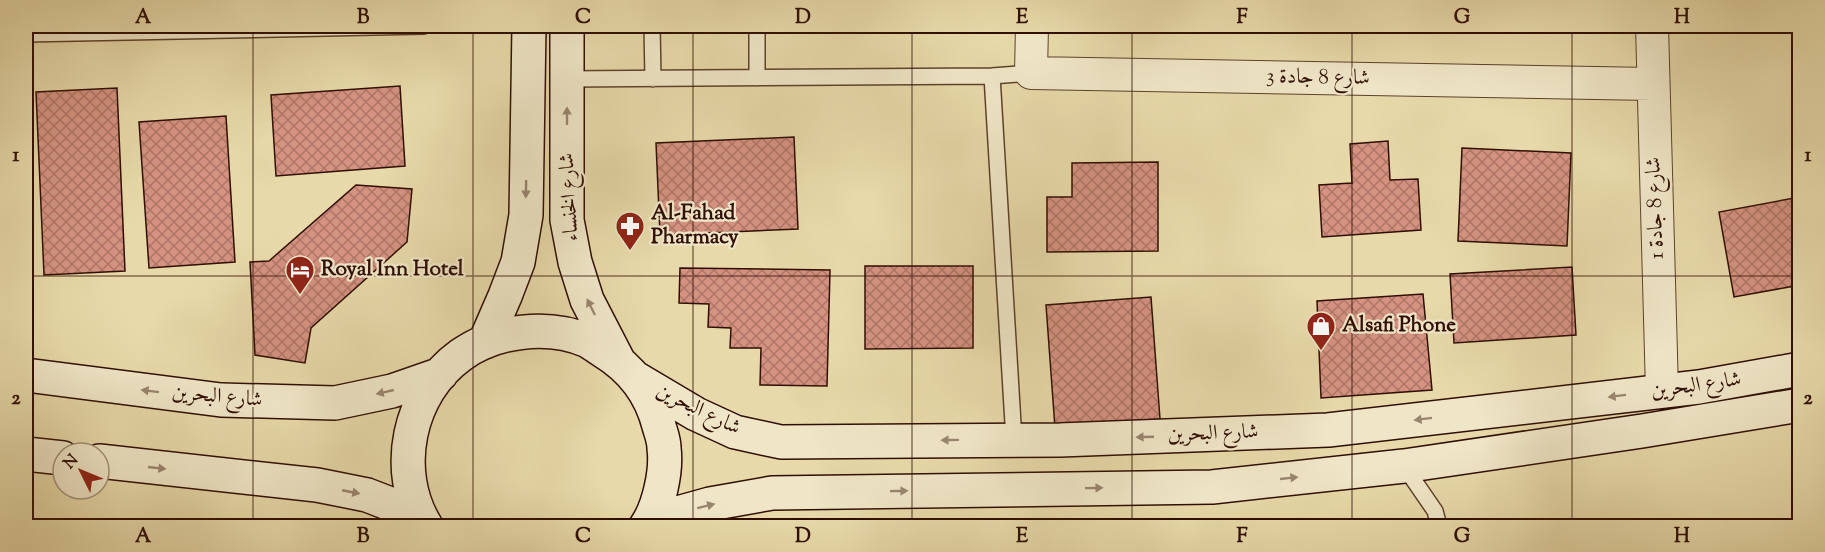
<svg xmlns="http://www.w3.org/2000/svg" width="1825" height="552" font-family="'Sorts Mill Goudy',Amiri,serif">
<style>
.building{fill:url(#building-cross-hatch);stroke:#300e03;stroke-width:1.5}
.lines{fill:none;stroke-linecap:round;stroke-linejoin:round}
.lane-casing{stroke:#5e412c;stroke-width:18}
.street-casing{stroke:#5e412c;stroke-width:34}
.secondary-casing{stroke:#300e03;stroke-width:36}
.lane{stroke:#efe6c7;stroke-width:15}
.street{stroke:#efe6c7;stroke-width:32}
.secondary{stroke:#efe6c7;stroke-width:33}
.oneway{fill:#99856f}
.grid{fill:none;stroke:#300e03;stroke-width:1.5;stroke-opacity:0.55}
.labels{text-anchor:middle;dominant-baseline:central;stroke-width:4.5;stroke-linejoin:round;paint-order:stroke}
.street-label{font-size:21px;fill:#300e03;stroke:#efe6c7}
.poi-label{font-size:21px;font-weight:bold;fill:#300e03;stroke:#efe6c7;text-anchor:start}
.neatline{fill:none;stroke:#300e03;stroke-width:2}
.grid-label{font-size:20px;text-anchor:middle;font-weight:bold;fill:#300e03}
</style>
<defs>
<pattern id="building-cross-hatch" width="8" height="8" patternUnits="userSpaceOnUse" patternTransform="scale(1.5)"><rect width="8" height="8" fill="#d59281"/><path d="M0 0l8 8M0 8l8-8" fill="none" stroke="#ad7667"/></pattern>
</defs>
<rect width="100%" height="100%" fill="#e7d9a9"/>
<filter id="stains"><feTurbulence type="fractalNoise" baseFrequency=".00333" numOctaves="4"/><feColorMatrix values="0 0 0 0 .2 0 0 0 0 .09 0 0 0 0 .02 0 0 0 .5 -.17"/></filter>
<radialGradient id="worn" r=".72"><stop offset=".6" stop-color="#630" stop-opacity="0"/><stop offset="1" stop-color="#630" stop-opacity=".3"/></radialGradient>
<path class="building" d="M 400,86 L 405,166 L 276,176 L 271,95 Z
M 117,88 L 125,271 L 44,275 L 36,92 Z
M 226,116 L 235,262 L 149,268 L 139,122 Z
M 794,137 L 798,229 L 660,235 L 656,143 Z
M 1388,141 L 1390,180 L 1418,179 L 1421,230 L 1322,237 L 1319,185 L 1352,183 L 1350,144 Z
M 1462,148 L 1571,153 L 1567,246 L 1458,241 Z
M 1158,162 L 1158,251 L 1047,252 L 1047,197 L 1072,197 L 1072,163 Z
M 356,185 L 412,189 L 407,242 L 311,328 L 305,363 L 255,355 L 250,262 L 269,261 Z
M 1800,197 L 1800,285 L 1734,297 L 1719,212 Z
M 865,266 L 973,266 L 973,348 L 865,349 Z
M 1572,267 L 1576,335 L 1454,343 L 1450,274 Z
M 680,268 L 830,270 L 827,386 L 760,385 L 761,348 L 730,348 L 731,328 L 708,327 L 709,304 L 679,303 Z
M 1423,294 L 1432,390 L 1321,398 L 1317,301 Z
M 1151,297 L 1160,419 L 1055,428 L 1046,305 Z"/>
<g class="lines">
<g class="lane-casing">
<path id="lane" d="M 652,26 L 653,79
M 26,34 L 424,26
M 992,76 L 1014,440
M 757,78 L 757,26
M 567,79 L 992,76 L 1031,73
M 1404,466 L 1435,511 L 1439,526"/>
</g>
<g class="street-casing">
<path id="street" d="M 1032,26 L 1031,73 L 1652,84
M 1652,26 L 1662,391"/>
</g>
<g class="secondary-casing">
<path id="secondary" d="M 567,26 L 567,220 L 575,262 L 587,300 L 618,360
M 485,342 L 505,296 L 518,262 L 526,215 L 529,26
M 26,375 L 221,400 L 335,403 L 392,391 L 441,374
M 637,379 L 696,414 L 735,432 L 781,442 L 1060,440 L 1328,430 L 1699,387 L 1800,369
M 26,454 L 63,458
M 99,461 L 317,485 L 367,495 L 419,515
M 649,521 L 710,504 L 772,493 L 1212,487 L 1404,466 L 1642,431 L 1800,405
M 426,526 C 392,471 408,393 461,355 C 496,330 548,324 588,341 C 593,344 598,348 603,351 C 631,368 651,394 659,426 C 661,433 664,440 664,448 C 667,471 659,507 646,526"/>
</g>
<use href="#lane" class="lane"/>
<use href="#street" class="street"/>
<use href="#secondary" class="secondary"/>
</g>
<defs><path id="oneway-solid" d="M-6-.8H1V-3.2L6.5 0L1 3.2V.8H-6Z" transform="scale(1.5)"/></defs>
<g class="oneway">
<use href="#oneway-solid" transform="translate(567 116) rotate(-90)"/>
<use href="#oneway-solid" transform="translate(526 189) rotate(91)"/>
<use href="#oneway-solid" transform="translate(591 307) rotate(-116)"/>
<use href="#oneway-solid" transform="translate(150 391) rotate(-173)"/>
<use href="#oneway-solid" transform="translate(385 392) rotate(167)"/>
<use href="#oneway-solid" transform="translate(1617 396) rotate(173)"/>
<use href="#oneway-solid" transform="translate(1423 419) rotate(173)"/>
<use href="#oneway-solid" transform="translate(1145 437) rotate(178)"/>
<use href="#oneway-solid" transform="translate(950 440) rotate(179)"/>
<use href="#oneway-solid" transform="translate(157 468) rotate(6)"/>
<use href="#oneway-solid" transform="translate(1289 478) rotate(-6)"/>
<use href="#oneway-solid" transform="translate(1094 488) rotate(-1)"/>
<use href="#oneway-solid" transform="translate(899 491) rotate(-1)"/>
<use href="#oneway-solid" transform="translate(351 492) rotate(11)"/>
<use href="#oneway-solid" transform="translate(706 506) rotate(-14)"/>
</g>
<path class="grid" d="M 253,26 L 253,526M 473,26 L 473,526M 693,26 L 693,526M 912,26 L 912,526M 1132,26 L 1132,526M 1352,26 L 1352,526M 1572,26 L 1572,526M 26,276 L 1800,276"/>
<defs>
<g id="pharmacy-pin" transform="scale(1.5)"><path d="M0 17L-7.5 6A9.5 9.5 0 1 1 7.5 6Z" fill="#8f2418" stroke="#efe6c7"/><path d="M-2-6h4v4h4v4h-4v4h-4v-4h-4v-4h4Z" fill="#fff"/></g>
<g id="hotel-pin" transform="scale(1.5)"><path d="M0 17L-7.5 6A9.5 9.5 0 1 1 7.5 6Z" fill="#8f2418" stroke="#efe6c7"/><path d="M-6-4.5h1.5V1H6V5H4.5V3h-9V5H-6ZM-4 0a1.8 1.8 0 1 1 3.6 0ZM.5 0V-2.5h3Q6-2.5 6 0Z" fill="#fff"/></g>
<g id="shop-pin" transform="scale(1.5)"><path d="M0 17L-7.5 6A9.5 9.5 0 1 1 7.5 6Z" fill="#8f2418" stroke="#efe6c7"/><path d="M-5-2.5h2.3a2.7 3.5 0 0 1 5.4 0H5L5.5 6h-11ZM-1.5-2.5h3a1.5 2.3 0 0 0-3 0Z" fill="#fff"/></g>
</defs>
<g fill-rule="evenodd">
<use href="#pharmacy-pin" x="630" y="226"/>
<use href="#hotel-pin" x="300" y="270"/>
<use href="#shop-pin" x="1321" y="326"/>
</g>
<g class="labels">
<g class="street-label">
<text transform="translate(1318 78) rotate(1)">شارع 8 جادة 3</text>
<text transform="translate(570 197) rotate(-93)">شارع الخنساء</text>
<text transform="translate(1656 208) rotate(-92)">شارع 8 جادة 1</text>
<text transform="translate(1696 386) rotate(-8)">شارع البحرين</text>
<text transform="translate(217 397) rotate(5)">شارع البحرين</text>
<text transform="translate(698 410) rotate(26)">شارع البحرين</text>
<text transform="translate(1213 434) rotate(-2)">شارع البحرين</text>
</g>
<g class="poi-label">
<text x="651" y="214">Al-Fahad<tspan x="651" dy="24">Pharmacy</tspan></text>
<text x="321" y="270">Royal Inn Hotel</text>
<text x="1342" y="326">Alsafi Phone</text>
</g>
</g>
<rect width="1825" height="552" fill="none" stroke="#e7d9a9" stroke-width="66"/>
<g transform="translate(81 471) rotate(313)"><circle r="28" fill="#efe6c7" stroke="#a39079" stroke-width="1.5"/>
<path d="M0-4.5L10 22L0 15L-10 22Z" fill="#8f2418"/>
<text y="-9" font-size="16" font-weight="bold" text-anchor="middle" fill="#300e03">N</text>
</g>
<rect x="33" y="33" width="1759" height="486" class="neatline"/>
<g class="grid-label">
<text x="143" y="23">A</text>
<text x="363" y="23">B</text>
<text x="583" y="23">C</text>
<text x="803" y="23">D</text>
<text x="1022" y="23">E</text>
<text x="1242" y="23">F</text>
<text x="1462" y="23">G</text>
<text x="1682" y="23">H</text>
<text x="16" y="161">1</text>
<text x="1808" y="161">1</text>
<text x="16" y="404">2</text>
<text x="1808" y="404">2</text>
<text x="143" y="542">A</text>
<text x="363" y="542">B</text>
<text x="583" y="542">C</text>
<text x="803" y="542">D</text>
<text x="1022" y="542">E</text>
<text x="1242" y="542">F</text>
<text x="1462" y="542">G</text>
<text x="1682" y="542">H</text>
</g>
<rect width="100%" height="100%" filter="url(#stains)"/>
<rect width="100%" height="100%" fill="url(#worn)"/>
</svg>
